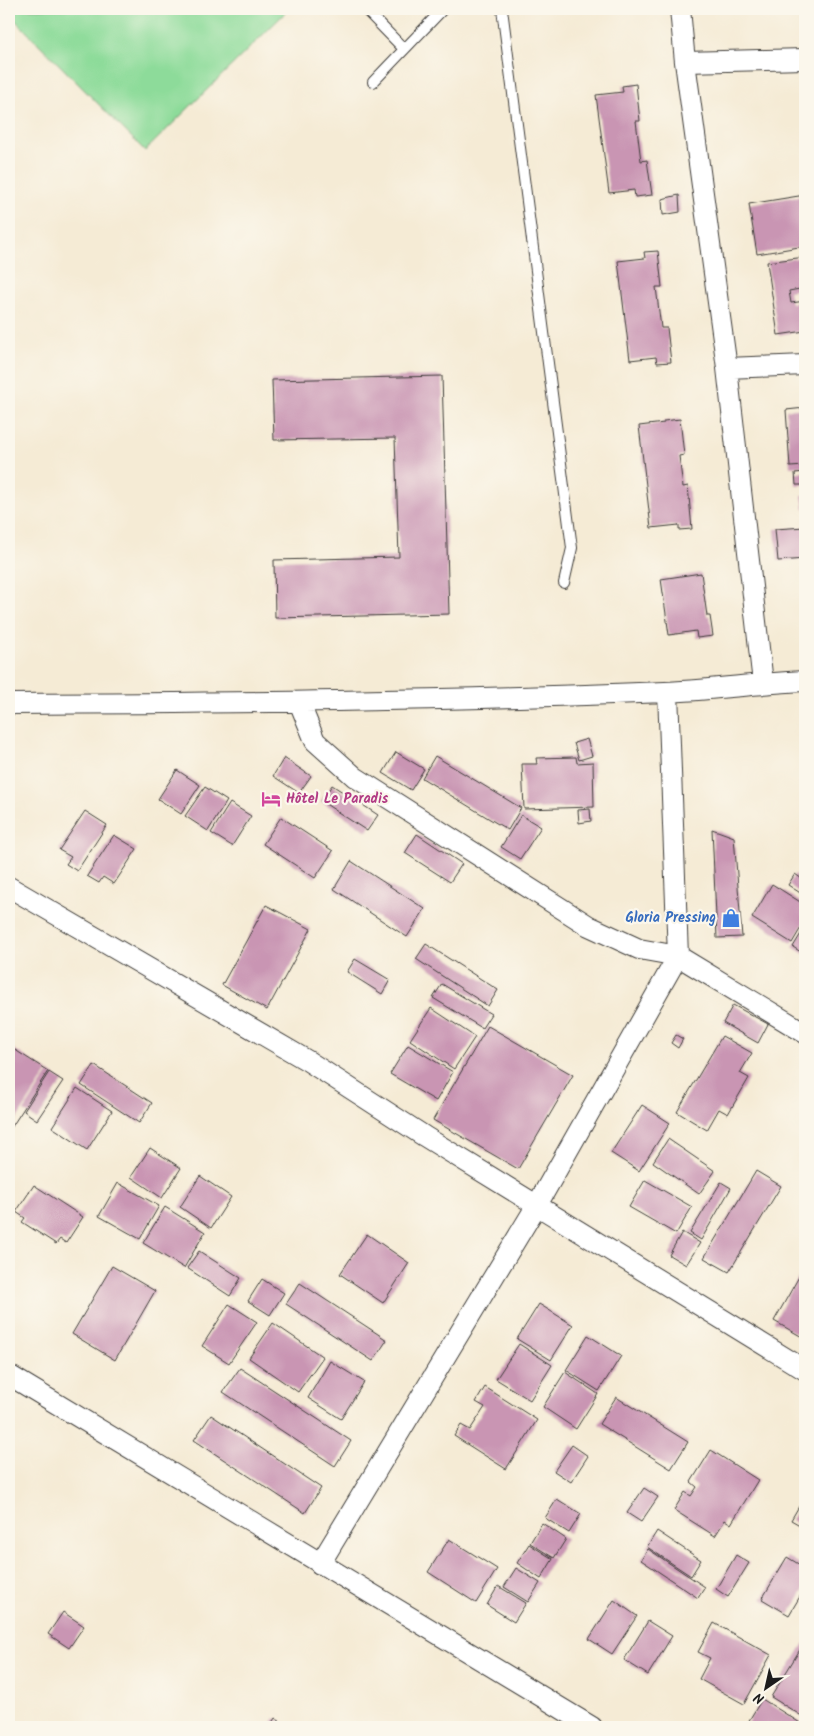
<svg xmlns="http://www.w3.org/2000/svg" width="814" height="1736" font-family="Kalam,sans-serif">
<style>
.green{fill:#8ddb9a;stroke:#547c5b}
.building{fill:#c995b3}
.lines{fill:none;stroke-linecap:round;stroke-linejoin:round}
.service-casing{stroke:#3d3b38;stroke-width:12}
.minor-casing{stroke:#3d3b38;stroke-width:22}
.service{stroke:#fff;stroke-width:10}
.minor{stroke:#fff;stroke-width:20}
.labels{text-anchor:middle;dominant-baseline:central;stroke-width:4.5;stroke-linejoin:round;paint-order:stroke}
.hotel-label{font-size:14px;font-weight:bold;fill:#b23c85;stroke:#fbf7ec;text-anchor:start}
.shop-label{font-size:14px;font-weight:bold;fill:#366cbe;stroke:#fbf7ec;text-anchor:end}
</style>
<rect width="100%" height="100%" fill="#fbf7ec"/>
<filter id="ink" filterUnits="userSpaceOnUse"><feTurbulence type="fractalNoise" baseFrequency=".02" numOctaves="2"/><feDisplacementMap in="SourceGraphic" scale="10" xChannelSelector="R" yChannelSelector="G"/><feConvolveMatrix kernelMatrix="1 2 1 2 8 2 1 2 1" color-interpolation-filters="sRGB"/></filter>
<filter id="wash" filterUnits="userSpaceOnUse"><feTurbulence type="fractalNoise" baseFrequency=".0096" numOctaves="4" result="noise"/><feDisplacementMap in="SourceGraphic" scale="20" xChannelSelector="R" yChannelSelector="G"/><feGaussianBlur stdDeviation="1.12" result="paint"/><feColorMatrix in="noise" values="0 0 0 0 0 0 0 0 0 0 0 0 0 0 0 0 0 1.4 0 .05"/><feComposite in="paint" operator="in"/></filter>
<g filter="url(#wash)">
<rect width="100%" height="100%" fill="#f5ebd5"/>
<path class="green" d="M 9,9 L 289,9 L 145,151 L 9,14 Z"/>
<g id="blocks">
<path class="building" d="M 636,84 L 640,121 L 636,121 L 641,161 L 647,160 L 652,195 L 635,197 L 634,190 L 609,193 L 596,95 L 623,92 L 622,86 Z
M 679,195 L 680,212 L 663,215 L 662,199 Z
M 805,195 L 805,246 L 757,254 L 749,204 Z
M 658,251 L 662,287 L 656,287 L 661,328 L 667,328 L 671,362 L 657,363 L 656,357 L 630,360 L 618,261 L 645,258 L 644,252 Z
M 805,257 L 805,288 L 789,291 L 791,303 L 805,301 L 805,331 L 778,335 L 767,262 Z
M 442,376 L 449,614 L 275,618 L 274,560 L 399,557 L 395,438 L 274,440 L 272,380 Z
M 805,408 L 805,466 L 790,467 L 786,410 Z
M 680,419 L 684,455 L 679,456 L 683,487 L 688,486 L 692,529 L 679,530 L 679,525 L 651,528 L 639,426 L 664,423 L 664,421 Z
M 805,472 L 805,485 L 796,485 L 795,473 Z
M 802,495 L 805,495 L 805,510 L 804,510 Z
M 805,527 L 805,559 L 778,561 L 775,529 Z
M 802,563 L 805,563 L 805,586 L 804,586 Z
M 701,573 L 707,616 L 710,616 L 713,636 L 697,638 L 696,631 L 669,635 L 661,579 Z
M 587,739 L 592,756 L 579,760 L 574,743 Z
M 396,752 L 424,769 L 411,790 L 383,773 Z
M 435,756 L 521,808 L 508,830 L 422,778 Z
M 576,757 L 577,763 L 593,762 L 594,807 L 524,809 L 522,764 L 537,764 L 536,758 Z
M 284,758 L 311,776 L 299,793 L 273,776 Z
M 177,770 L 200,785 L 181,814 L 158,799 Z
M 332,785 L 378,815 L 367,831 L 321,801 Z
M 205,787 L 227,801 L 208,831 L 185,816 Z
M 230,803 L 251,816 L 232,846 L 211,833 Z
M 590,809 L 591,821 L 579,823 L 578,810 Z
M 85,811 L 107,825 L 77,871 L 66,864 L 71,857 L 59,850 Z
M 521,815 L 541,827 L 520,859 L 501,847 Z
M 281,817 L 333,851 L 315,878 L 263,844 Z
M 712,829 L 734,837 L 742,937 L 717,938 Z
M 417,834 L 462,864 L 450,882 L 405,853 Z
M 114,835 L 137,849 L 114,884 L 103,877 L 99,883 L 87,876 Z
M 351,861 L 425,909 L 407,937 L 334,889 Z
M 795,874 L 805,881 L 805,896 L 788,885 Z
M 772,884 L 805,905 L 805,921 L 792,943 L 752,918 Z
M 266,905 L 311,929 L 267,1010 L 222,985 Z
M 805,927 L 805,952 L 804,954 L 793,947 Z
M 426,944 L 498,990 L 488,1006 L 416,959 Z
M 355,959 L 390,980 L 382,994 L 347,972 Z
M 442,984 L 491,1014 L 482,1028 L 433,998 Z
M 733,1005 L 768,1024 L 758,1043 L 723,1023 Z
M 431,1008 L 475,1037 L 454,1069 L 410,1040 Z
M 488,1026 L 573,1075 L 518,1169 L 433,1120 Z
M 676,1035 L 683,1039 L 678,1048 L 671,1043 Z
M 722,1036 L 752,1053 L 740,1073 L 749,1078 L 728,1114 L 719,1109 L 707,1130 L 677,1112 Z
M 408,1045 L 453,1072 L 436,1101 L 390,1074 Z
M 12,1048 L 48,1071 L 11,1128 L 9,1127 L 9,1053 Z
M 94,1065 L 152,1103 L 139,1123 L 81,1085 Z
M 49,1072 L 63,1081 L 37,1120 L 24,1111 Z
M 77,1088 L 112,1111 L 87,1150 L 52,1127 Z
M 642,1105 L 670,1123 L 639,1171 L 611,1153 Z
M 668,1139 L 715,1171 L 699,1194 L 653,1162 Z
M 150,1148 L 181,1168 L 162,1198 L 131,1177 Z
M 756,1171 L 781,1186 L 729,1272 L 704,1258 Z
M 200,1176 L 231,1197 L 211,1228 L 180,1207 Z
M 645,1180 L 692,1207 L 676,1234 L 629,1207 Z
M 721,1182 L 731,1188 L 701,1240 L 690,1233 Z
M 118,1183 L 159,1206 L 140,1239 L 99,1216 Z
M 34,1185 L 83,1217 L 66,1243 L 60,1239 L 56,1244 L 22,1222 L 25,1218 L 16,1212 Z
M 165,1207 L 205,1232 L 184,1268 L 143,1243 Z
M 682,1232 L 700,1243 L 686,1265 L 669,1255 Z
M 367,1234 L 409,1263 L 383,1303 L 340,1274 Z
M 199,1251 L 241,1278 L 230,1296 L 187,1268 Z
M 112,1266 L 155,1291 L 115,1360 L 72,1334 Z
M 805,1266 L 805,1336 L 804,1338 L 774,1321 Z
M 262,1279 L 284,1293 L 270,1315 L 248,1301 Z
M 300,1283 L 387,1340 L 373,1361 L 286,1304 Z
M 229,1304 L 257,1322 L 229,1363 L 202,1346 Z
M 539,1304 L 573,1325 L 551,1360 L 517,1339 Z
M 273,1323 L 323,1357 L 298,1392 L 249,1358 Z
M 588,1335 L 621,1356 L 599,1391 L 566,1370 Z
M 519,1344 L 552,1365 L 530,1400 L 496,1379 Z
M 330,1361 L 364,1382 L 341,1419 L 308,1398 Z
M 240,1368 L 351,1441 L 335,1466 L 223,1392 Z
M 565,1372 L 598,1394 L 576,1429 L 543,1407 Z
M 485,1387 L 537,1420 L 506,1469 L 454,1436 L 461,1425 L 470,1430 L 485,1407 L 476,1402 Z
M 616,1397 L 688,1442 L 671,1469 L 599,1424 Z
M 211,1415 L 321,1488 L 305,1513 L 194,1440 Z
M 572,1445 L 588,1456 L 571,1482 L 554,1471 Z
M 711,1450 L 758,1480 L 731,1524 L 725,1520 L 715,1536 L 674,1510 L 685,1492 L 691,1496 L 697,1487 L 691,1482 Z
M 644,1488 L 658,1497 L 641,1522 L 627,1513 Z
M 805,1496 L 805,1528 L 791,1520 Z
M 557,1499 L 581,1514 L 569,1533 L 545,1518 Z
M 542,1523 L 566,1539 L 554,1558 L 530,1543 Z
M 657,1531 L 701,1560 L 691,1576 L 647,1547 Z
M 449,1539 L 497,1569 L 476,1603 L 428,1572 Z
M 529,1544 L 553,1559 L 541,1579 L 517,1563 Z
M 648,1549 L 705,1587 L 698,1598 L 641,1560 Z
M 736,1555 L 749,1563 L 728,1597 L 716,1589 Z
M 787,1557 L 805,1568 L 805,1588 L 789,1615 L 762,1599 Z
M 516,1568 L 540,1583 L 528,1602 L 504,1587 Z
M 498,1586 L 526,1603 L 514,1622 L 487,1605 Z
M 614,1600 L 637,1616 L 612,1654 L 589,1639 Z
M 63,1612 L 84,1626 L 69,1648 L 48,1634 Z
M 648,1621 L 672,1636 L 648,1675 L 624,1660 Z
M 714,1623 L 771,1655 L 744,1704 L 699,1679 L 710,1658 L 698,1652 Z
M 804,1643 L 805,1644 L 805,1718 L 771,1697 Z
M 762,1699 L 805,1726 L 805,1727 L 745,1727 Z
M 275,1718 L 289,1727 L 269,1727 Z"/>
</g>
</g>
<g filter="url(#ink)">
<use href="#blocks" fill-opacity="0" stroke="#3d3b38" stroke-width="1"/>
<g class="lines">
<g class="service-casing">
<path id="service" d="M 365,9 L 404,49
M 502,9 L 572,548 L 564,583
M 373,82 L 443,9"/>
</g>
<g class="minor-casing">
<path id="minor" d="M 680,9 L 685,62 L 727,368 L 763,683
M 685,62 L 805,59
M 727,368 L 805,365
M 299,702 L 315,741 L 355,777 L 589,926 L 639,949 L 678,956 L 805,1033
M 9,704 C 228,703 447,701 665,692 C 712,690 759,683 805,681
M 9,887 L 308,1061 L 424,1136 L 805,1370
M 9,1375 L 592,1727
M 320,1564 L 537,1205 L 678,956 L 668,692"/>
</g>
<use href="#service" class="service"/>
<use href="#minor" class="minor"/>
</g>
</g>
<defs>
<g id="hotel-bare" transform="scale(1.5)"><path d="M-6-4.5h1.5V1H6V5H4.5V3h-9V5H-6ZM-4 0a1.8 1.8 0 1 1 3.6 0ZM.5 0V-2.5h3Q6-2.5 6 0Z" fill="#d1479c" stroke="#fbf7ec" stroke-width="2.5" paint-order="stroke"/></g>
<g id="shop-bare" transform="scale(1.5)"><path d="M-5-2.5h2.3a2.7 3.5 0 0 1 5.4 0H5L5.5 6h-11ZM-1.5-2.5h3a1.5 2.3 0 0 0-3 0Z" fill="#3f7fe0" stroke="#fbf7ec" stroke-width="2.5" paint-order="stroke"/></g>
</defs>
<g fill-rule="evenodd">
<use href="#hotel-bare" x="271" y="799"/>
<use href="#shop-bare" x="731" y="918"/>
</g>
<g class="labels">
<g class="hotel-label">
<text x="286" y="799">Hôtel Le Paradis</text>
</g>
<g class="shop-label">
<text x="716" y="918">Gloria Pressing</text>
</g>
</g>
<rect width="814" height="1736" fill="none" stroke="#fbf7ec" stroke-width="30"/>
<g transform="translate(766 1688) rotate(214)" stroke="#fbf7ec" stroke-width="4" paint-order="stroke">
<path d="M0-4L9 19L0 12L-9 19Z" fill="#1c1c1c"/>
<text y="-8" font-size="14" font-weight="bold" text-anchor="middle" fill="#1c1c1c">N</text>
</g>
</svg>
